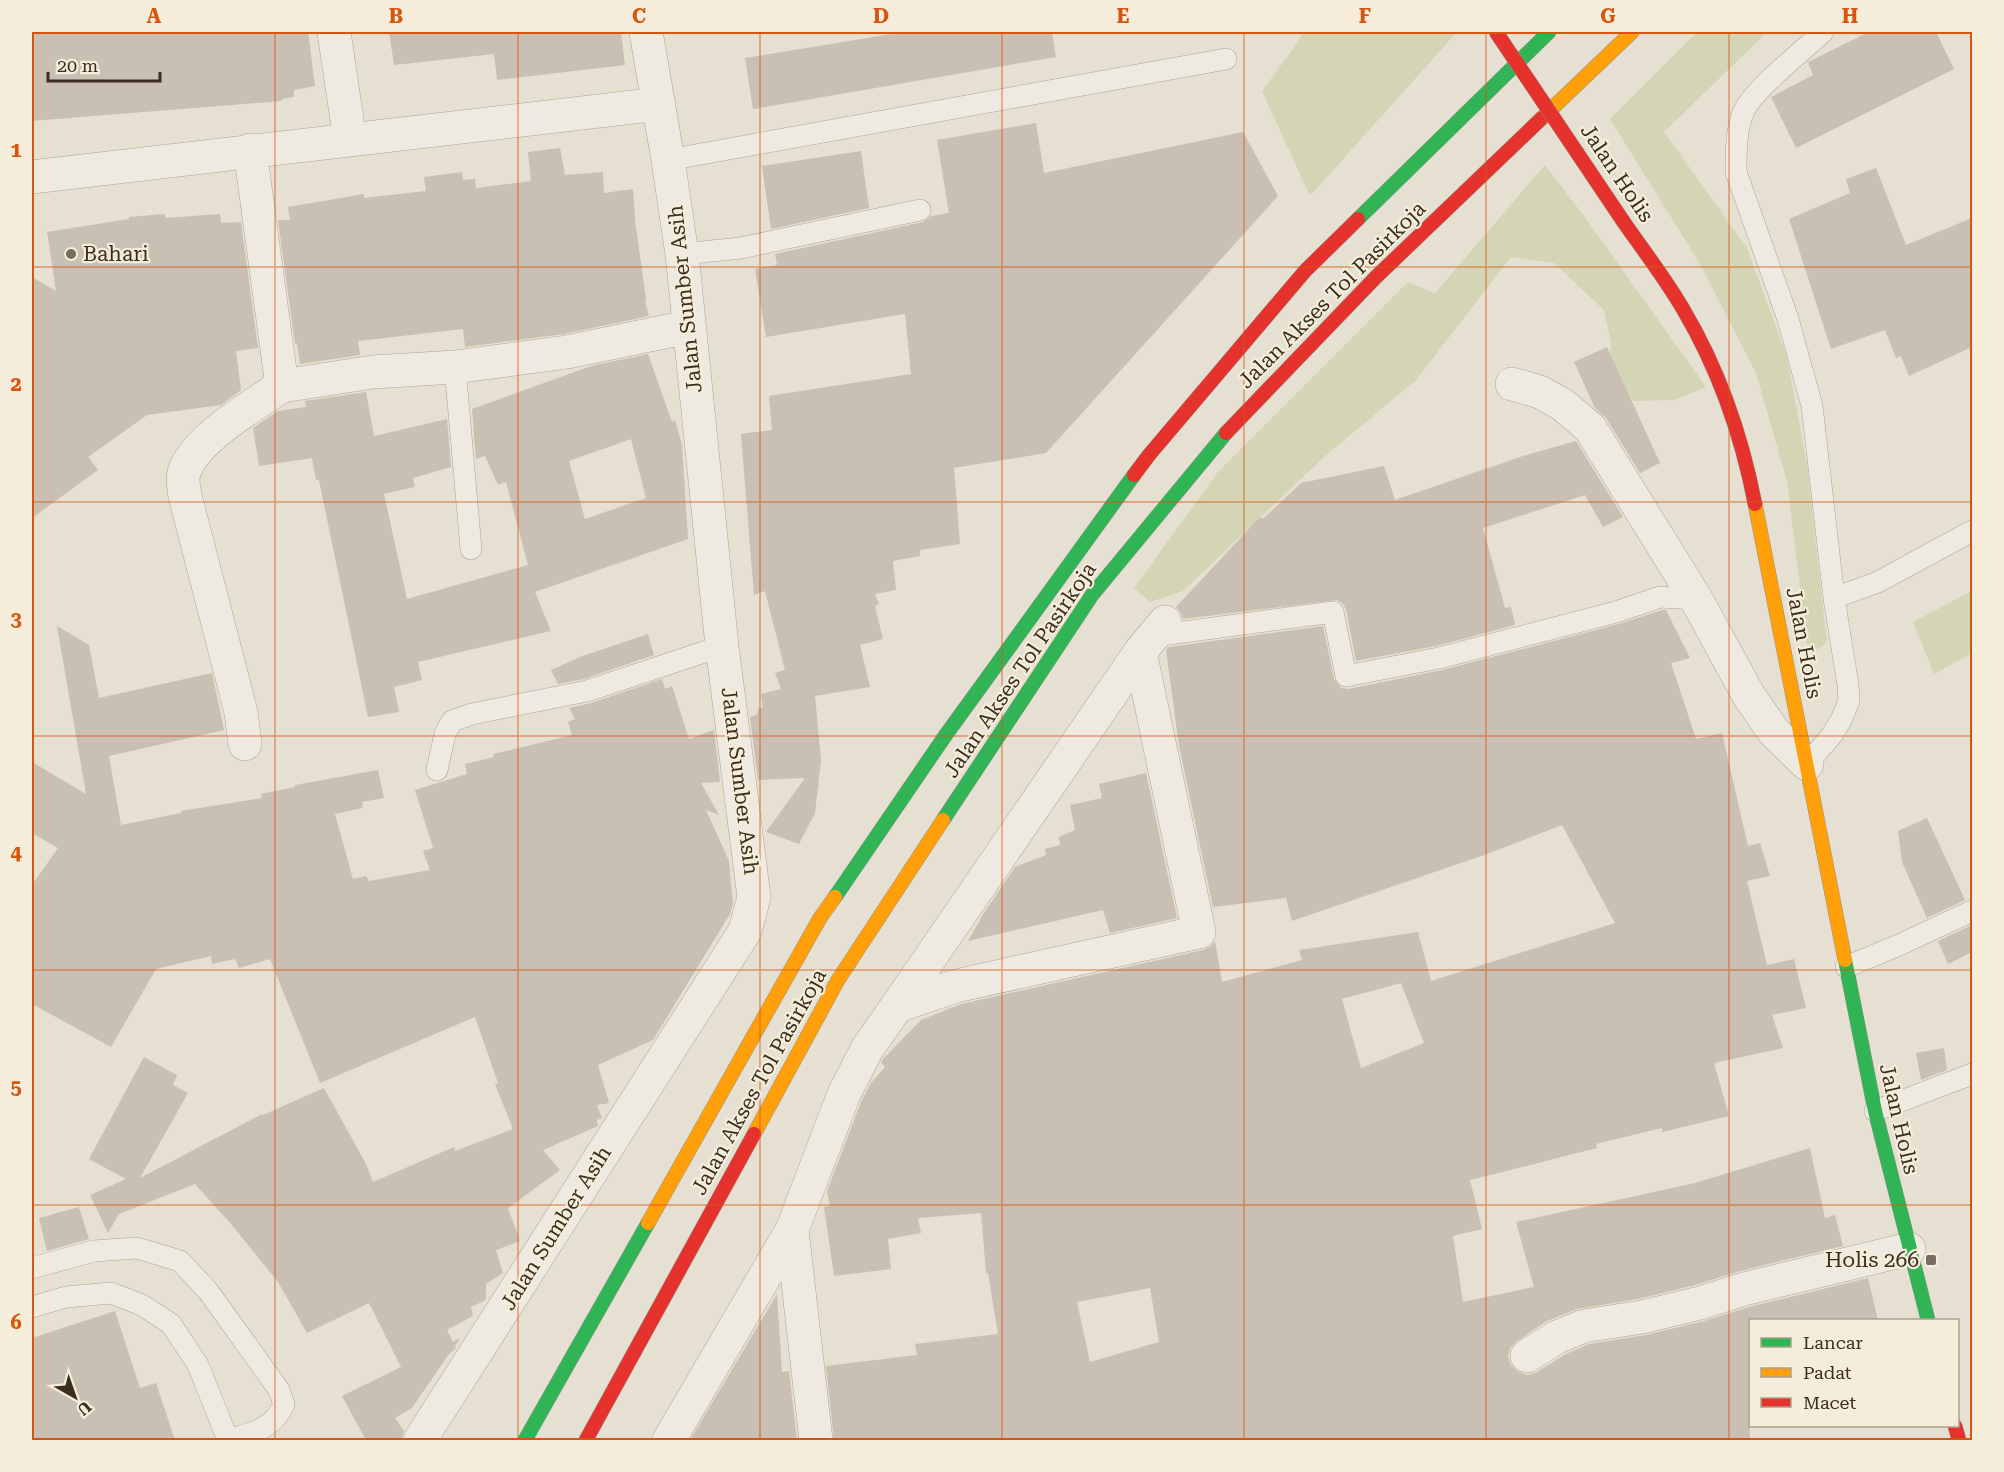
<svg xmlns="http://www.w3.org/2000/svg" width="2004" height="1472" font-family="'Roboto Serif',serif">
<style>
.green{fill:#d3d5b4}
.building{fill:#c9bfb2;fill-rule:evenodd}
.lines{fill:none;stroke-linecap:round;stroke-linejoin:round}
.lane-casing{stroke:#aba599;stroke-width:22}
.street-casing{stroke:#aba599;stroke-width:34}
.fast-casing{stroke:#9a948a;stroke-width:15}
.slow-casing{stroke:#9a948a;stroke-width:15}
.jam-casing{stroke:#9a948a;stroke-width:15}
.lane{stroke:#eeeae2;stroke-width:21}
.street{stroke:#eeeae2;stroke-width:33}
.fast{stroke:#30b455;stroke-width:14}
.slow{stroke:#ff9f0a;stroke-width:14}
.jam{stroke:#e5322d;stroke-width:14}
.jam-bridge-casing{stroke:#9a948a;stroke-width:15;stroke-linecap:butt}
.jam-bridge{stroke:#e5322d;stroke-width:14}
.grid{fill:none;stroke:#d7550e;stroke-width:1.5;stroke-opacity:0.55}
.poi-dot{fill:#766c5f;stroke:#f5edd9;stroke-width:2}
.labels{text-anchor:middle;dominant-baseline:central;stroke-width:4.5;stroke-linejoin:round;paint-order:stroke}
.street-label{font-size:21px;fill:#3a2e21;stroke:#f5edd9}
.poi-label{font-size:21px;fill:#3a2e21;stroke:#f5edd9;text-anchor:start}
.neatline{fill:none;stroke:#d7550e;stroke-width:2}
.grid-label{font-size:20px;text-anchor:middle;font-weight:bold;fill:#d7550e}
</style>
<rect width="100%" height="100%" fill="#e5e0d1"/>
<path class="green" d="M 1303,32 L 1457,32 L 1310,196 L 1262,91 L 1296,45 Z
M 1697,32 L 1767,32 L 1664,132 L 1747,248 L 1787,357 L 1807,465 L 1827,642 L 1818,649 L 1807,644 L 1787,481 L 1756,373 L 1700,264 L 1610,119 Z
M 1545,165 L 1581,212 L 1706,387 L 1674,400 L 1634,401 L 1607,378 L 1611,343 L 1604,310 L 1554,263 L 1511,257 L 1416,380 L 1324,457 L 1183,591 L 1150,602 L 1134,588 L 1218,472 L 1408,282 L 1435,293 Z
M 1972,591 L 1972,653 L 1934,674 L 1913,622 Z"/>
<path class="building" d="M 49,32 L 308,32 L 315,86 L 294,90 L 294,97 L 282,99 L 282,101 L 32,121 L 32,34 Z
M 389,32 L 621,32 L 625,65 L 497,80 L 494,54 L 394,65 Z
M 904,32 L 1052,32 L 1056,57 L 753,109 L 745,58 Z
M 1869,32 L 1936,32 L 1954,69 L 1796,148 L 1771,97 L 1813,75 L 1808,62 Z
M 1036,123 L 1044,173 L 1243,132 L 1278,196 L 1046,453 L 954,468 L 960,544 L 920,550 L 920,556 L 893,561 L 896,590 L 875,594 L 879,604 L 875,606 L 883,639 L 860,645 L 870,687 L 815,696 L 821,760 L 815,813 L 799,844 L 766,832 L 805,778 L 758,780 L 750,717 L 758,714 L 758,709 L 763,707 L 761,694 L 781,689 L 775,673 L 785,670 L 765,591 L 754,595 L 741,434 L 772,430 L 769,396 L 911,374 L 905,314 L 766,337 L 755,269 L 777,265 L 775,254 L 923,222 L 931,216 L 949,213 L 937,140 Z
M 560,148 L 565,175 L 603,172 L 604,193 L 633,189 L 635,220 L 646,299 L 645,302 L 649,316 L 564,334 L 465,347 L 463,329 L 358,341 L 360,355 L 300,364 L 297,343 L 295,344 L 278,220 L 290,220 L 288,207 L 364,194 L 364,198 L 426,191 L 424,177 L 462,172 L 463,180 L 475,179 L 476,188 L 531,181 L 528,152 Z
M 861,151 L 869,208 L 771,229 L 762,166 Z
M 1876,168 L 1906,245 L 1972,218 L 1972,347 L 1909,376 L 1901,356 L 1896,358 L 1885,330 L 1831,349 L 1789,219 L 1850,193 L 1846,179 Z
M 165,214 L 166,218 L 220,214 L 221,223 L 241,222 L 258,348 L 236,351 L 241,390 L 221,405 L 147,415 L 88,457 L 98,470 L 32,518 L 32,277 L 56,291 L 47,232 L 129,219 L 129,217 Z
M 1607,347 L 1660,463 L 1640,473 L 1606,418 L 1595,408 L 1574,362 Z
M 648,354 L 672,422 L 675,420 L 682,445 L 688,539 L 535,592 L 551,631 L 418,662 L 422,680 L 394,687 L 399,712 L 368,717 L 319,480 L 316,480 L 312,458 L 259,466 L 253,428 L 278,411 L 306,407 L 305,401 L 366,392 L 374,436 L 447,419 L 451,467 L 413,478 L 415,487 L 384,494 L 407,599 L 528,565 L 506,482 L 498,485 L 485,456 L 476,459 L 472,409 L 591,366 ZM 631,439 L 646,498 L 585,519 L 569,461 Z
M 1576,441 L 1623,517 L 1603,527 L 1585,495 L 1483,528 L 1505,608 L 1511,607 L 1515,625 L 1436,646 L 1356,661 L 1346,609 L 1342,603 L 1337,600 L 1183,619 L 1182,615 L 1176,607 L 1259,518 L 1264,518 L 1301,483 L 1384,466 L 1395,500 L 1523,456 Z
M 1662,610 L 1666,610 L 1690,658 L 1671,663 L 1696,739 L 1722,733 L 1748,846 L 1760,843 L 1770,876 L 1747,881 L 1767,965 L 1794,959 L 1806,1008 L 1772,1015 L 1783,1048 L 1714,1063 L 1729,1116 L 1662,1132 L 1662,1128 L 1596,1144 L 1597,1148 L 1470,1180 L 1482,1229 L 1453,1236 L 1463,1302 L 1534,1287 L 1516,1222 L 1695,1183 L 1810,1148 L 1825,1218 L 1835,1215 L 1843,1246 L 1740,1271 L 1695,1285 L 1638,1299 L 1577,1309 L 1547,1321 L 1517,1341 L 1510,1348 L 1508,1357 L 1511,1365 L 1518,1372 L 1528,1375 L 1537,1372 L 1566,1354 L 1589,1344 L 1646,1335 L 1704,1321 L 1749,1307 L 1868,1278 L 1878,1320 L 1750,1320 L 1750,1440 L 834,1440 L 826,1366 L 917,1355 L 915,1344 L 998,1334 L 988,1273 L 986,1273 L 981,1213 L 918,1218 L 921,1233 L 888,1239 L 891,1269 L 834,1276 L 824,1207 L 830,1206 L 827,1191 L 861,1102 L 871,1083 L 885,1067 L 881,1062 L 883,1059 L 921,1020 L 961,1004 L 1203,950 L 1211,946 L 1215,941 L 1222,982 L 1302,960 L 1299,950 L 1418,932 L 1431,981 L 1615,923 L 1562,825 L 1487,854 L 1292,921 L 1286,898 L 1213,907 L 1179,746 L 1166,650 L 1169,647 L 1323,626 L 1334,679 L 1341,688 L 1348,689 L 1442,670 L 1619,624 ZM 1401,983 L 1424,1043 L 1361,1068 L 1342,999 ZM 1150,1288 L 1159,1342 L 1090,1362 L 1077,1302 Z
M 57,626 L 89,645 L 99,698 L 212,673 L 224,730 L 109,756 L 121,825 L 181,813 L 181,811 L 262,798 L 261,794 L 295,787 L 295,785 L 378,770 L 384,798 L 362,802 L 363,808 L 335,814 L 353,879 L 366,876 L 369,881 L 430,870 L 423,851 L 433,848 L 415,790 L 467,774 L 465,764 L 494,757 L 493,754 L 572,735 L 568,722 L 575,719 L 569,708 L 591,703 L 662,679 L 665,689 L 672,686 L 689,739 L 714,730 L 720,782 L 701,783 L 719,815 L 706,810 L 729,861 L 733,904 L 730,914 L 653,1040 L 598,1065 L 609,1103 L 597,1105 L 602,1118 L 597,1120 L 598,1126 L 543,1150 L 560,1170 L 508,1208 L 520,1241 L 496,1250 L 503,1273 L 486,1284 L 486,1300 L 471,1307 L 473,1316 L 447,1330 L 453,1342 L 460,1338 L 455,1346 L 456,1348 L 449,1354 L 412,1408 L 395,1418 L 404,1431 L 401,1440 L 366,1440 L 342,1396 L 401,1367 L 369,1303 L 307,1333 L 278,1282 L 231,1224 L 195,1184 L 119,1214 L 108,1233 L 90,1195 L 126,1179 L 89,1159 L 144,1057 L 177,1075 L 173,1085 L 188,1093 L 140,1178 L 262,1114 L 263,1115 L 324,1088 L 366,1164 L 373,1182 L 454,1147 L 455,1151 L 513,1129 L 495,1084 L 498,1083 L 475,1017 L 320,1083 L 270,959 L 239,968 L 235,959 L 212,964 L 211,956 L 156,969 L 111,1047 L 32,1004 L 32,885 L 58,848 L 32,833 L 32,762 L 86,794 Z
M 648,634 L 654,655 L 584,679 L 558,684 L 551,670 L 580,657 Z
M 1146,773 L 1177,918 L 1110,933 L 1103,910 L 968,941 L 984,913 L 1015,867 L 1046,855 L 1045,849 L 1060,845 L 1059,837 L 1075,830 L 1070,805 L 1102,798 L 1099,784 Z
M 1927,818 L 1965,900 L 1927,918 L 1902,862 L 1898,831 Z
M 1972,925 L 1972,952 L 1948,964 L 1938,941 Z
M 1944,1048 L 1947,1070 L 1921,1080 L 1916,1053 Z
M 79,1207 L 89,1239 L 47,1251 L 39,1218 Z
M 777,1294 L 782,1372 L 789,1371 L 797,1440 L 690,1440 Z
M 115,1311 L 140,1388 L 156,1383 L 175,1440 L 32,1440 L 32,1338 Z"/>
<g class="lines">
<g class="lane-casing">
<path id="lane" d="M 668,160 L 1226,59
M 682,254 L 741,248 L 920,210
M 455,367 L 471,549
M 1834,598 L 1878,582 L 1972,531
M 1154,636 L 1333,612 L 1346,676 L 1439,658 L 1616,612 L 1660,597 L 1696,599
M 1807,764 L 1832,735 L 1841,720 L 1849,701 L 1848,685 L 1834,598 L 1812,406 L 1788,319 L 1736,172 C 1736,154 1736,127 1744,111 C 1754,89 1804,50 1823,32
M 437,770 L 445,734 L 452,721 L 472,714 L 587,691 L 722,646
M 1846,967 L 1899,945 L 1972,911
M 1875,1111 L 1972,1074
M 32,1268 L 94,1251 L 137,1248 L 180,1261 L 208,1291 L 279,1390 L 284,1404 C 274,1429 252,1432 229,1440
M 32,1307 L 66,1297 L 111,1293 L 142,1305 L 171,1324 L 198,1365 L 228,1440"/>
</g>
<g class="street-casing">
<path id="street" d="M 334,32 L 350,140
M 250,150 L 282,386 L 373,372 L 455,367 L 567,352 L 688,327
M 32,177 L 659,104
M 1512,384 L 1540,392 L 1563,405 L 1590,428 L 1696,599 L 1749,696 L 1774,732 L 1807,764
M 245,744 L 241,712 L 185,496 C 184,489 182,479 184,473 C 193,440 254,405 282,386
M 897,1006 L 1140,652 L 1165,622
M 1527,1356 L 1557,1337 L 1584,1326 L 1642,1317 L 1700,1303 L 1744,1289 L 1909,1249
M 420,1440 L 745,931 L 754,897 L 722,646 L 682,254 L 668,160 L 646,32
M 669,1440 L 792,1230
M 816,1440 L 792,1230 L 844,1094 L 867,1049 L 897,1006 L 956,986 L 1199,932 L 1140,652"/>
</g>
<g class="fast-casing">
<path id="fast" d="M 1358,219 L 1549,32
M 943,820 L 1092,595 L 1226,433
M 835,897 L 945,736 L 1134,475
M 1845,960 L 1875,1111 L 1928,1320
M 525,1440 L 648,1223"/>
</g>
<g class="slow-casing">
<path id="slow" d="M 1542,118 L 1632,32
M 1755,504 L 1845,960
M 754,1134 L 838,980 L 943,820
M 648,1223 L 820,918 L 835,897"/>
</g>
<g class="jam-casing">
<path id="jam" d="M 1623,221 C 1643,250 1665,278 1683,309 C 1718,368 1742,437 1755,504
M 1226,433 L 1376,277 L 1542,118
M 1134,475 L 1149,455 L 1305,271 L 1358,219
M 1955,1426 L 1959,1440
M 586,1440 L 754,1134"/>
</g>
<use href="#lane" class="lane"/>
<use href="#street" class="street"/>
<use href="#fast" class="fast"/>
<use href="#slow" class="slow"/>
<use href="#jam" class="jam"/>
<g class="jam-bridge-casing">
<path id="jam-bridge" d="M 1496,32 L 1623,221"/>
</g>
<use href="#jam-bridge" class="jam-bridge"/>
</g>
<path class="grid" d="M 275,32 L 275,1440M 518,32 L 518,1440M 760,32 L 760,1440M 1002,32 L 1002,1440M 1244,32 L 1244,1440M 1486,32 L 1486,1440M 1729,32 L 1729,1440M 32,267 L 1972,267M 32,502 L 1972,502M 32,736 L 1972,736M 32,970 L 1972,970M 32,1205 L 1972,1205"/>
<g class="poi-dot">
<circle cx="71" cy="254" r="6"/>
<rect x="1925" y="1254" width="12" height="12" rx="3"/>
</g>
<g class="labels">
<g class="street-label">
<text transform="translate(1617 173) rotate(56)">Jalan Holis</text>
<text transform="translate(1332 295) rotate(-45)">Jalan Akses Tol Pasirkoja</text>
<text transform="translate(685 299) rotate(-96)">Jalan Sumber Asih</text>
<text transform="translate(1804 643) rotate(79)">Jalan Holis</text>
<text transform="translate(1020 670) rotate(-56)">Jalan Akses Tol Pasirkoja</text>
<text transform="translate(740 781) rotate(83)">Jalan Sumber Asih</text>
<text transform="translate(759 1082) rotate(-61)">Jalan Akses Tol Pasirkoja</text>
<text transform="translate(1899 1119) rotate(77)">Jalan Holis</text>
<text transform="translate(556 1228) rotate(-58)">Jalan Sumber Asih</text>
</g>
<g class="poi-label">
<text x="83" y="254">Bahari</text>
<text x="1919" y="1260" text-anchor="end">Holis 266</text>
</g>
</g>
<rect width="2004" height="1472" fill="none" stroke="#f5edd9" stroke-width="66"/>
<rect x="1749" y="1319" width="210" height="108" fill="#f5edd9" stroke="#aaa18f" stroke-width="1.5"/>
<rect x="1761" y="1338" width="30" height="9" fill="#30b455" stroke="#aaa18f" stroke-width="1.5"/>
<text x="1803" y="1349" font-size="18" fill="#3a2e21">Lancar</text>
<rect x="1761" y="1368" width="30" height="9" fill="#ff9f0a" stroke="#aaa18f" stroke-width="1.5"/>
<text x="1803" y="1379" font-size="18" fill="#3a2e21">Padat</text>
<rect x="1761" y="1398" width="30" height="9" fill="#e5322d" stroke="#aaa18f" stroke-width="1.5"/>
<text x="1803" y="1409" font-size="18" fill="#3a2e21">Macet</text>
<g transform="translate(75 1397) rotate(140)" stroke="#f5edd9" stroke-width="4.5" paint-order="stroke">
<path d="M0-4.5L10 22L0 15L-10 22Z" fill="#3a2e21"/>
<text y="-9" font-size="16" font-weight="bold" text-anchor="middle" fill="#3a2e21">U</text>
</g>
<path d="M48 72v9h112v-9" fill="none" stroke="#3a2e21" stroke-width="3"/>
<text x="57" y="72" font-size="18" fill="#3a2e21" stroke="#f5edd9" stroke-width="4.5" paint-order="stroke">20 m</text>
<rect x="33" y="33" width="1938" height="1406" class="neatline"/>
<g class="grid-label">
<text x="154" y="23">A</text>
<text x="396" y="23">B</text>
<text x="639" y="23">C</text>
<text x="881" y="23">D</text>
<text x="1123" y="23">E</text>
<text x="1365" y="23">F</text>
<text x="1608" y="23">G</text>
<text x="1850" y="23">H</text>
<text x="16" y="157">1</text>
<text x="16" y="391">2</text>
<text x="16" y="626">3</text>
<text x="16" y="860">4</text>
<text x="16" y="1094">5</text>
<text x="16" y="1329">6</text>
</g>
</svg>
